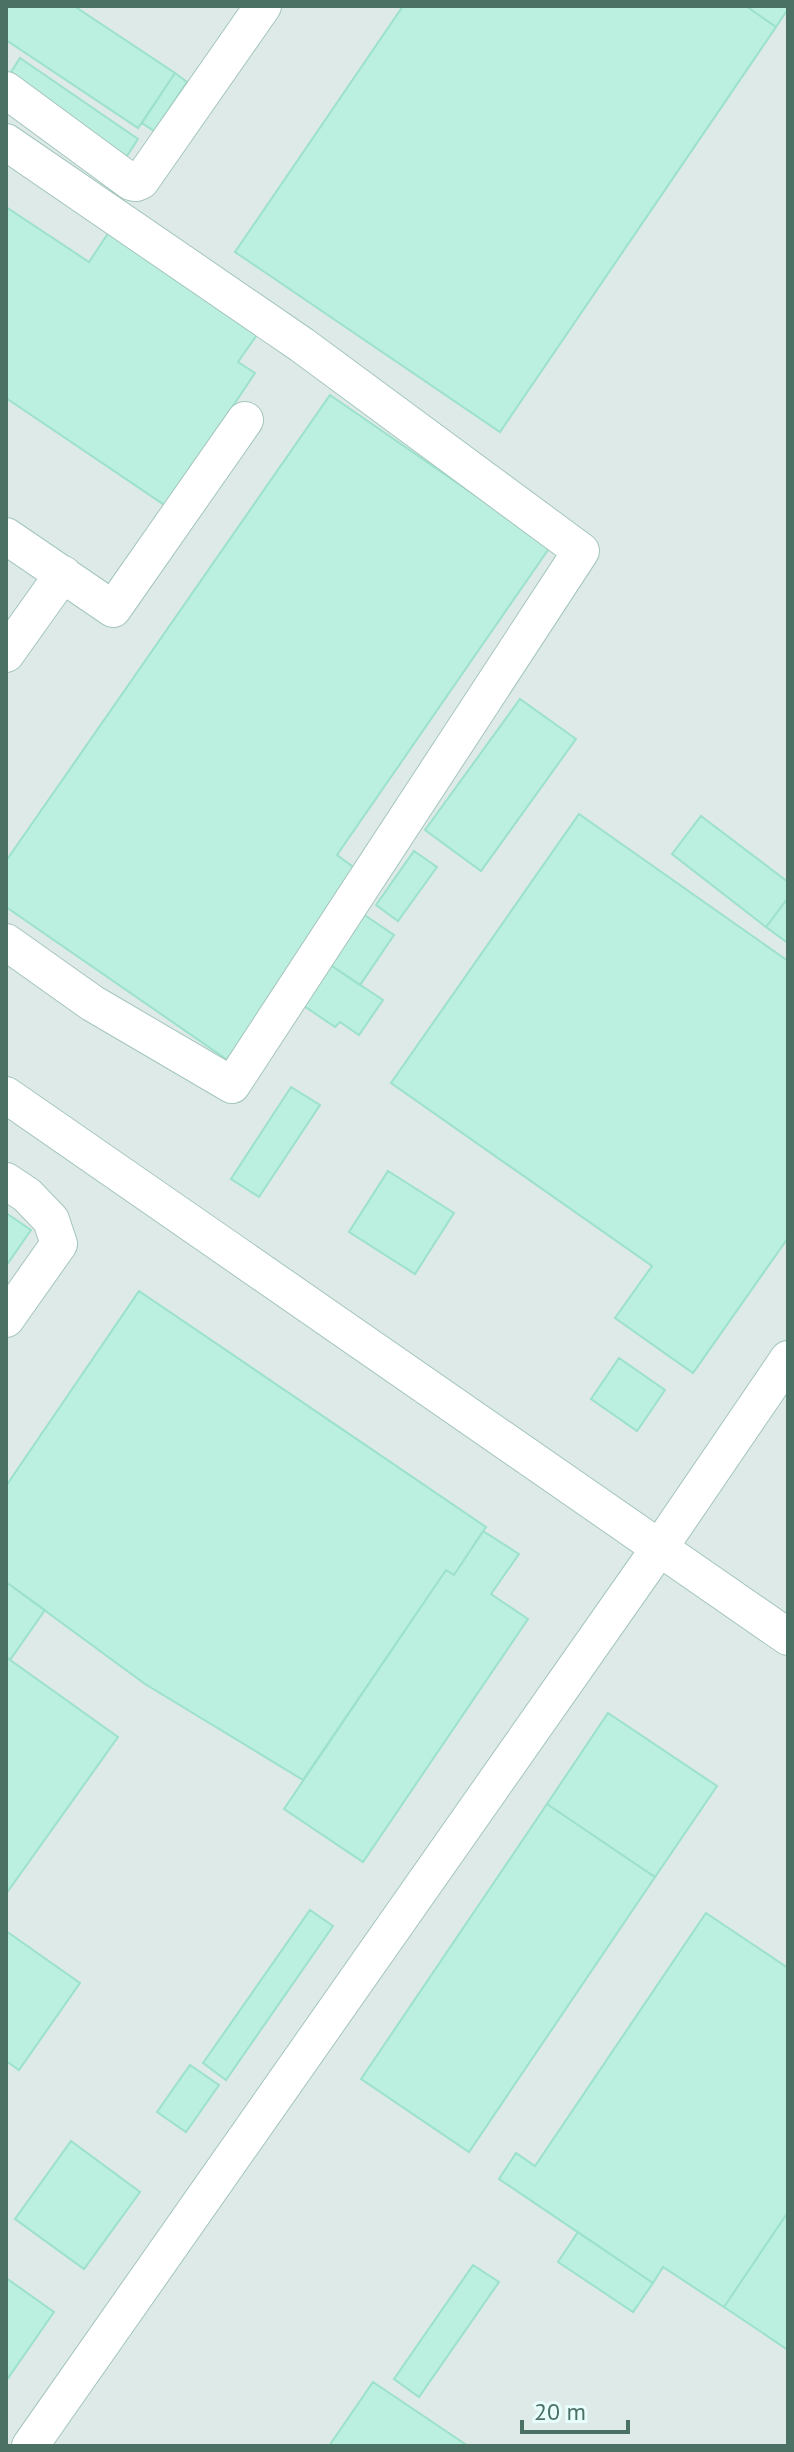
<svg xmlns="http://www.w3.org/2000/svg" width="794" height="2452" font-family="'PT Sans',sans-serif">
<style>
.industrial{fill:#ddeae7}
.building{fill:#bbefdf;stroke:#9ce1cb;stroke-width:2}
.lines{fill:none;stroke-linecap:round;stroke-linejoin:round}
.minor-casing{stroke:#a4c6be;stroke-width:38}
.minor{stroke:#fff;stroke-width:36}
</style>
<rect width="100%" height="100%" fill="#e2fbf9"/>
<path class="industrial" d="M 6,6 L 788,6 L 788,2446 L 6,2446 Z"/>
<path class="building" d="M 6,6 L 74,6 L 175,73 L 138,128 L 6,40 Z
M 403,6 L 746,6 L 776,27 L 500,432 L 235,252 Z
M 746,6 L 788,6 L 788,9 L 776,27 Z
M 20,58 L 138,139 L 123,162 L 6,80 Z
M 175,73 L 187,82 L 154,131 L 142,123 Z
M 6,207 L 89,262 L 109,232 L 259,332 L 238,362 L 255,373 L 166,506 L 6,398 Z
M 330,395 L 550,547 L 337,855 L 360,872 L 229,1061 L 6,907 L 6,861 Z
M 520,699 L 576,739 L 481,871 L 425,830 Z
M 579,814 L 788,961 L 788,1238 L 693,1373 L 615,1318 L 652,1266 L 391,1083 Z
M 701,816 L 788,882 L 788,898 L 766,927 L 672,854 Z
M 414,851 L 437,867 L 398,921 L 376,905 Z
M 788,898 L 788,943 L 766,927 Z
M 363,914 L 394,935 L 360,985 L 329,964 Z
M 329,964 L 383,1000 L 359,1035 L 340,1022 L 335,1027 L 301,1004 Z
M 291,1087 L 320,1105 L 259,1197 L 231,1179 Z
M 388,1171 L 454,1213 L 415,1274 L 349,1232 Z
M 6,1213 L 31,1230 L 6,1266 Z
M 139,1291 L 486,1527 L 454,1575 L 446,1570 L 303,1780 L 145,1684 L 6,1582 L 6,1486 Z
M 619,1358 L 665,1390 L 637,1431 L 591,1399 Z
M 483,1531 L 519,1554 L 491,1594 L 528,1619 L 363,1862 L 284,1809 L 446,1570 L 454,1575 Z
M 6,1582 L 45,1610 L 10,1660 L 6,1657 Z
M 6,1657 L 118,1737 L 6,1894 Z
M 608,1713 L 717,1786 L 655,1877 L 547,1804 Z
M 547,1804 L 655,1877 L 469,2152 L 361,2079 Z
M 310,1910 L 333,1926 L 226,2080 L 203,2063 Z
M 706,1913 L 788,1968 L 788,2212 L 724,2307 L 663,2267 L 653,2283 L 499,2179 L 516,2153 L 535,2166 Z
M 6,1931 L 80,1983 L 19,2070 L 6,2061 Z
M 190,2065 L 219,2085 L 186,2132 L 157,2112 Z
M 71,2141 L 140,2192 L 84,2269 L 15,2219 Z
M 788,2212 L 788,2350 L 724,2307 Z
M 578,2232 L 653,2283 L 633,2312 L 558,2262 Z
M 473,2265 L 499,2282 L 419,2397 L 394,2379 Z
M 6,2278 L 54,2312 L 6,2381 Z
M 373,2382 L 468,2446 L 329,2446 Z"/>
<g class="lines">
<g class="minor-casing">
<path id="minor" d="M 6,90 L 131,182 L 136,183 L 141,181 L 263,6
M 6,142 L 302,345 L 581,551 L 232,1085 L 92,1003 L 6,942
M 6,536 L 113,609 L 245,420
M 6,654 L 63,574
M 6,1095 L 788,1637
M 6,1181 L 27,1195 L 51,1220 L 59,1244 L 6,1319
M 30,2446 L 660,1547 L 788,1359"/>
</g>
<use href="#minor" class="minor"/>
</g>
<rect width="794" height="2452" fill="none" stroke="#4a7164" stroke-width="16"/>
<path d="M522 2420v12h106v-12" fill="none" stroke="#4a7164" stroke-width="4"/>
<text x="534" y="2420" font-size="24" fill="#4a7164" stroke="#e8fefc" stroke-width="6" paint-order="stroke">20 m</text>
</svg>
